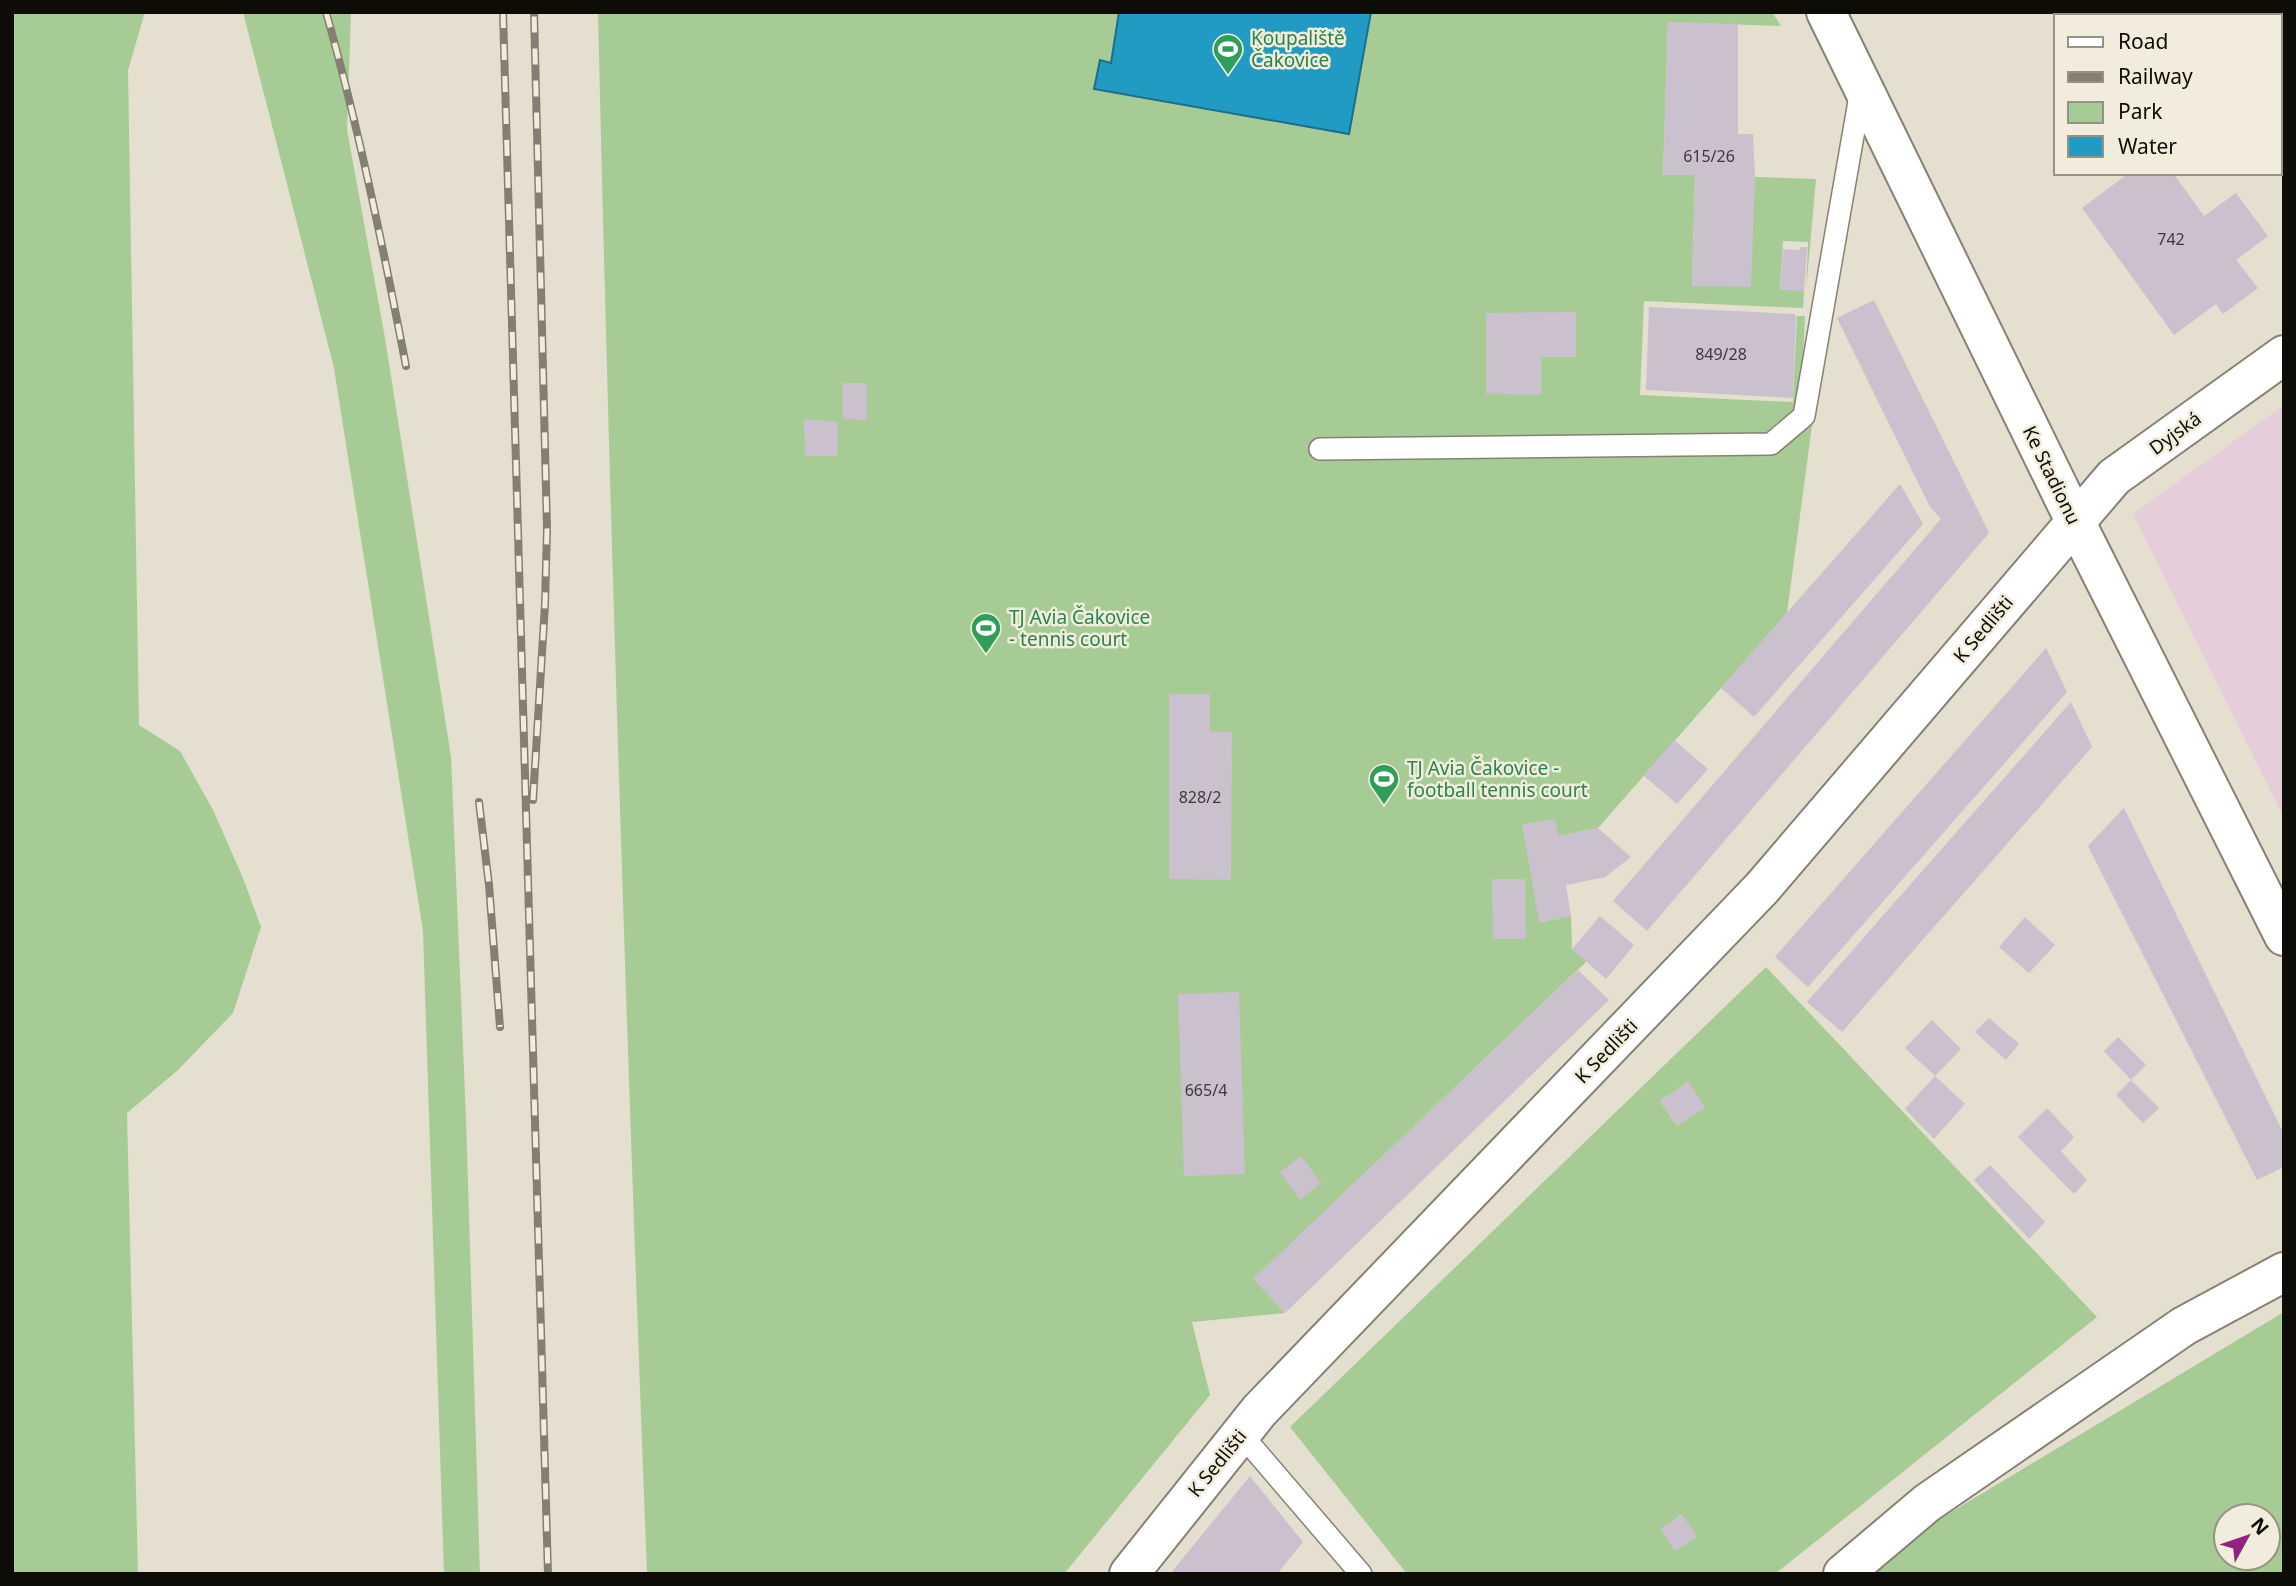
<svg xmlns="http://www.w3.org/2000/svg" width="2296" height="1586" font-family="'Noto Sans',sans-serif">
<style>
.education{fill:#e5ced9}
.green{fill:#a7cb94;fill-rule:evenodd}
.water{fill:#219ac4;stroke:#1b6f8b;stroke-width:2}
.building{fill:#cac0ce}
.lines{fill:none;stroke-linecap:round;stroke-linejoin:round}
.service-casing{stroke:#868273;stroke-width:24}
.minor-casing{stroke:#868273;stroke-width:42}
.service{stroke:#fff;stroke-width:21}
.minor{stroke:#fff;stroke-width:38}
.rail-casing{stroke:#837f73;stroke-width:8}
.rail{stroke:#f1ecdb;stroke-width:5;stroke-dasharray:16;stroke-linecap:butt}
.labels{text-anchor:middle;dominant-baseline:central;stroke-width:5;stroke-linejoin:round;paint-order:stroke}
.number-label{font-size:16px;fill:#3d3939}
.leisure-label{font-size:19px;fill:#27864d;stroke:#f1ecdb;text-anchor:start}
.street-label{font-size:19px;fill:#0e0c07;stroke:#f1ecdb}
</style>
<rect width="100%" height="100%" fill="#e4dfce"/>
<path class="education" d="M 2284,405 L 2284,818 L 2133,514 Z"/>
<path class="green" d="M 12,12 L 145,12 L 128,70 L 139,725 L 180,751 L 213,810 L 243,878 L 261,927 L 233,1013 L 178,1070 L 127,1113 L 138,1574 L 12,1574 Z
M 243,12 L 351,12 L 347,130 L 385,338 L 451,757 L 466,1119 L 480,1574 L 444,1574 L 423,931 L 334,368 Z
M 598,12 L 1772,12 L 1781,26 L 1668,22 L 1663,175 L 1695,175 L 1692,286 L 1755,177 L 1816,179 L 1806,290 L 1808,242 L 1783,241 L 1780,289 L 1804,291 L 1803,308 L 1644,301 L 1640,395 L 1793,402 L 1797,316 L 1805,316 L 1801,402 L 1815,403 L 1787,613 L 1598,828 L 1558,836 L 1540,922 L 1571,916 L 1572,949 L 1587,961 L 1254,1279 L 1285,1313 L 1192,1322 L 1210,1395 L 1064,1574 L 647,1574 C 627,1053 610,533 598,12 Z
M 1766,967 L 2097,1317 L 1775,1574 L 1407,1574 L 1290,1427 ZM 1688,1082 L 1705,1107 L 1677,1126 L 1660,1101 ZM 1681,1515 L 1697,1536 L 1675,1551 L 1661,1529 Z
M 2284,1312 L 2284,1574 L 1872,1574 L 1933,1523 ZM 2226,1516 L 2268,1516 L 2268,1558 L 2226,1558 Z"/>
<path class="water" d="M 1119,12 L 1371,12 L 1349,134 L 1094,89 L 1100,60 L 1111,63 Z"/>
<path class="building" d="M 1668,22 L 1738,24 L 1738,134 L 1753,134 L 1755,177 L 1751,287 L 1692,286 L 1695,175 L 1663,175 Z
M 2129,173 L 2173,173 L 2204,216 L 2236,193 L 2268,236 L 2236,260 L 2258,288 L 2223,314 L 2216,304 L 2174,335 L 2082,208 Z
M 1800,247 L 1807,247 L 1807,250 L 1804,291 L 1780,290 L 1783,249 L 1800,250 Z
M 1874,300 L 1989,533 L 1647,931 L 1613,901 L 1941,519 L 1930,507 L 1837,318 Z
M 1649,307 L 1794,314 L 1796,316 L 1793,398 L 1646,390 Z
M 1576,312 L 1576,357 L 1541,357 L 1541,395 L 1486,394 L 1486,313 Z
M 843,383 L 867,383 L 867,420 L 843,419 Z
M 804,419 L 838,422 L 837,456 L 805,456 Z
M 1900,484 L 1923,524 L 1754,717 L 1721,688 Z
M 2046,648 L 2067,692 L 1808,987 L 1775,957 Z
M 1169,694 L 1210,694 L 1210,731 L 1232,732 L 1231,880 L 1169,879 Z
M 2071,702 L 2092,747 L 1842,1032 L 1807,1002 Z
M 1674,740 L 1708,769 L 1677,804 L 1644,776 Z
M 2124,808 L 2284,1134 L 2284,1167 L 2257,1180 L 2088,846 Z
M 1555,819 L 1558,836 L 1598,828 L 1631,857 L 1605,877 L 1566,885 L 1571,916 L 1539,922 L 1522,824 Z
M 1492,879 L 1525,879 L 1526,939 L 1493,939 Z
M 1600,916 L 1634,945 L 1606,979 L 1572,949 Z
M 2025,917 L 2055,945 L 2029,973 L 1999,947 Z
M 1578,970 L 1609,1000 L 1285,1313 L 1253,1279 Z
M 1239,992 L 1245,1174 L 1184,1176 L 1178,994 Z
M 1989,1018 L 2019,1044 L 2006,1060 L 1975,1032 Z
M 1932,1020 L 1961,1049 L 1935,1076 L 1905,1048 Z
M 2118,1037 L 2146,1065 L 2131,1080 L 2159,1108 L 2143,1123 L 2116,1095 L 2131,1080 L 2104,1051 Z
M 1935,1076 L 1965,1104 L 1934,1139 L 1905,1109 Z
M 1688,1082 L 1705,1107 L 1677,1126 L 1660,1101 Z
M 2047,1108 L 2074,1137 L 2061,1151 L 2087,1180 L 2074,1194 L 2018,1137 Z
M 1301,1156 L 1321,1183 L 1300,1200 L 1280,1172 Z
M 1990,1165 L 2045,1222 L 2029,1239 L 1974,1180 Z
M 1250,1476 L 1303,1542 L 1277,1574 L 1170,1574 Z
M 1682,1515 L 1697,1536 L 1675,1551 L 1660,1529 Z"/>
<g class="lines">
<g class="service-casing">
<path id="service" d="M 1320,449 L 1771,444 L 1804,416 L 1861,90
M 1241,1434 L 1361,1574"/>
</g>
<g class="minor-casing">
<path id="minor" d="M 1826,12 L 2075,521 L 2284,936
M 1129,1574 L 1259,1411 L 1762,888 L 2114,477 L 2284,355
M 1843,1574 L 1927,1503 L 2184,1326 L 2284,1272"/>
</g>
<use href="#service" class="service"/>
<use href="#minor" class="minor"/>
<g class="rail-casing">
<path id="rail" d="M 326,12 C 359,129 383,247 406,366
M 503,12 L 548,1574
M 533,800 L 545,604 L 547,529 L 534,12
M 479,802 L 489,885 L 500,1027"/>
</g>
<use href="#rail" class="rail"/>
</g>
<defs>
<g id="stadium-pin" transform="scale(1.575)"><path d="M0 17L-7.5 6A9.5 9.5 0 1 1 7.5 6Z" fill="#2e9e5b" stroke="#f1ecdb"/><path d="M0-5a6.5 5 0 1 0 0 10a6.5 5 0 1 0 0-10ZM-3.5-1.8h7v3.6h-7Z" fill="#fff"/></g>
</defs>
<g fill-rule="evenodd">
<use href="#stadium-pin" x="1228" y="49"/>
<use href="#stadium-pin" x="986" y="628"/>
<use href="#stadium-pin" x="1384" y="779"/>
</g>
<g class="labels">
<g class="number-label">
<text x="1709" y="156">615/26</text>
<text x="2171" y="239">742</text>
<text x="1721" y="354">849/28</text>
<text x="1200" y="797">828/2</text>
<text x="1206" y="1090">665/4</text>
</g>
<g class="leisure-label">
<text x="1251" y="38">Koupaliště<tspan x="1251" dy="22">Čakovice</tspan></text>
<text x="1009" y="617">TJ Avia Čakovice<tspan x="1009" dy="22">- tennis court</tspan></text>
<text x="1407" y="768">TJ Avia Čakovice -<tspan x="1407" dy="22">football tennis court</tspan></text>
</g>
<g class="street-label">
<text transform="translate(2175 433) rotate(-36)">Dyjská</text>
<text transform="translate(2052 475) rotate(64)">Ke Stadionu</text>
<text transform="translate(1983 629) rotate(-50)">K Sedlišti</text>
<text transform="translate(1606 1051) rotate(-46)">K Sedlišti</text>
<text transform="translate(1217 1463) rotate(-51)">K Sedlišti</text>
</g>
</g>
<rect width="2296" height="1586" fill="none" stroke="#0e0c07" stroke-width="28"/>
<rect x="2054" y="14" width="228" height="161" fill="#f1ecdb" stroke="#969286" stroke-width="2"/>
<rect x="2068" y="37" width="35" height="10" fill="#ffffff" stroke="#969286" stroke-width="2"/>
<text x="2118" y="49" font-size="21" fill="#0e0c07">Road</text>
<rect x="2068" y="72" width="35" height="10" fill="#837f73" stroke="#969286" stroke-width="2"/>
<text x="2118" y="84" font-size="21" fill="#0e0c07">Railway</text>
<rect x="2068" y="102" width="35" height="21" fill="#a7cb94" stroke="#969286" stroke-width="2"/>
<text x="2118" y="119" font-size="21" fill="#0e0c07">Park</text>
<rect x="2068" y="136" width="35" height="21" fill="#219ac4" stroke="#969286" stroke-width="2"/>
<text x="2118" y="154" font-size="21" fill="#0e0c07">Water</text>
<g transform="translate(2247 1537) rotate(50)"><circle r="33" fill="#f1ecdb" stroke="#969286" stroke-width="2"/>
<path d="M0-5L12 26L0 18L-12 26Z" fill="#942180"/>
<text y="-10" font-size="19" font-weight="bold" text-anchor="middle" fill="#0e0c07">N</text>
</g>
</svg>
